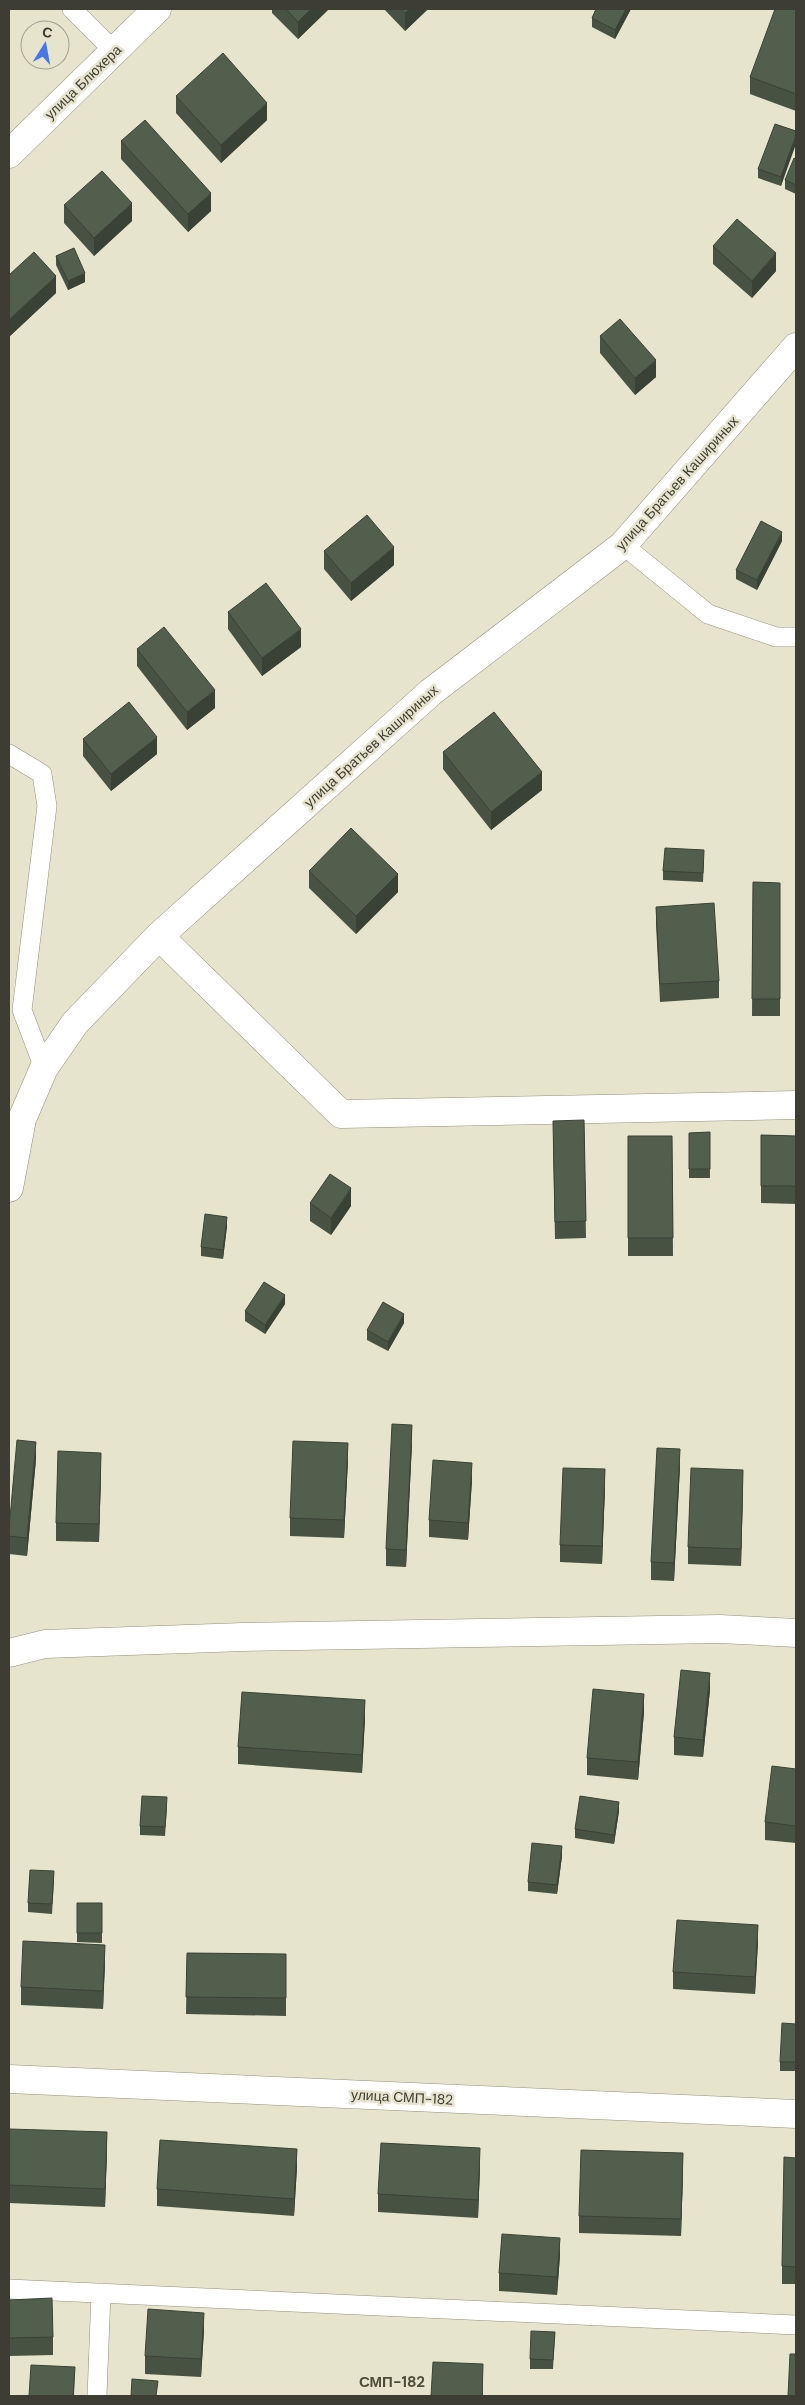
<svg xmlns="http://www.w3.org/2000/svg" width="805" height="2405" font-family="'DM Sans',sans-serif">
<style>
.lines{fill:none;stroke-linecap:round;stroke-linejoin:round}
.service-casing{stroke:#93917b;stroke-width:20}
.minor-casing{stroke:#93917b;stroke-width:29}
.tertiary-casing{stroke:#93917b;stroke-width:29}
.service{stroke:#fff;stroke-width:19}
.minor{stroke:#fff;stroke-width:28}
.tertiary{stroke:#fff;stroke-width:28}
.wall{fill:#475242}
.shaded-wall{fill:#3a4236}
.building{fill:#535f4d;stroke:#3a4236}
.labels{text-anchor:middle;dominant-baseline:central;stroke-width:5;stroke-linejoin:round;paint-order:stroke}
.street-label{font-size:14px;fill:#3e3d34;stroke:#e6e4cc}
.neighbourhood-label{font-size:15px;font-weight:bold;fill:#4f4d39;stroke:#e6e4cc}
</style>
<rect width="100%" height="100%" fill="#e6e4cc"/>
<g class="lines">
<g class="service-casing">
<path id="service" d="M 72,9 L 115,52
M 623,545 L 708,614 L 776,637 L 796,637
M 9,754 L 42,774 L 47,806 L 22,1010 L 44,1068
M 9,2289 L 796,2325
M 97,2396 L 101,2293"/>
</g>
<g class="minor-casing">
<path id="minor" d="M 9,154 L 157,9
M 159,936 L 341,1114 L 796,1105
M 9,1188 L 22,1119 L 44,1068 L 75,1023 L 159,936 L 431,692 L 623,545 L 796,347
M 9,1653 L 45,1644 L 243,1637 L 720,1629 L 796,1633"/>
</g>
<g class="tertiary-casing">
<path id="tertiary" d="M 9,2079 L 796,2114"/>
</g>
<use href="#service" class="service"/>
<use href="#minor" class="minor"/>
<use href="#tertiary" class="tertiary"/>
</g>
<path class="wall" d="M 272,9 L 329,9 L 298,39 L 272,13 Z
M 384,9 L 427,9 L 427,10 L 405,31 Z
M 596,9 L 631,9 L 615,39 L 592,27 L 592,18 Z
M 796,9 L 796,111 L 750,94 L 750,77 Z
M 176,96 L 267,120 L 221,163 L 176,113 Z
M 796,131 L 781,186 L 758,178 L 758,169 Z
M 121,141 L 211,211 L 188,232 L 121,159 Z
M 796,159 L 796,194 L 785,189 L 785,180 Z
M 64,205 L 132,221 L 94,256 L 64,223 Z
M 713,246 L 776,271 L 752,298 L 713,264 Z
M 56,256 L 85,282 L 68,290 L 56,265 Z
M 9,275 L 56,293 L 10,336 L 9,335 Z
M 600,336 L 656,377 L 635,395 L 600,353 Z
M 782,541 L 757,590 L 736,579 L 736,570 Z
M 324,551 L 394,565 L 351,601 L 324,569 Z
M 228,612 L 301,647 L 262,676 L 228,629 Z
M 137,649 L 215,708 L 187,730 L 137,666 Z
M 83,739 L 157,754 L 111,791 L 83,756 Z
M 443,752 L 542,790 L 491,830 L 443,769 Z
M 704,860 L 703,882 L 663,880 L 663,871 Z
M 309,871 L 398,892 L 356,934 L 309,888 Z
M 753,882 L 780,883 L 780,1016 L 752,1016 Z
M 656,907 L 719,981 L 719,998 L 660,1002 L 656,924 Z
M 584,1120 L 586,1238 L 555,1239 L 553,1138 Z
M 710,1132 L 710,1178 L 689,1178 L 689,1133 Z
M 761,1135 L 796,1136 L 796,1204 L 761,1203 Z
M 628,1136 L 672,1136 L 673,1256 L 628,1256 Z
M 310,1203 L 351,1206 L 331,1235 L 310,1221 Z
M 227,1226 L 223,1259 L 201,1256 L 201,1247 Z
M 285,1304 L 265,1334 L 245,1321 L 245,1311 Z
M 404,1323 L 388,1351 L 367,1340 L 367,1330 Z
M 412,1443 L 406,1567 L 386,1566 L 386,1549 Z
M 36,1459 L 27,1556 L 9,1554 L 9,1529 Z
M 348,1460 L 344,1538 L 290,1536 L 290,1518 Z
M 680,1466 L 674,1581 L 651,1580 L 651,1562 Z
M 101,1471 L 99,1542 L 56,1541 L 56,1523 Z
M 472,1480 L 468,1540 L 429,1537 L 429,1520 Z
M 605,1487 L 602,1564 L 560,1562 L 560,1545 Z
M 743,1487 L 741,1566 L 688,1564 L 688,1547 Z
M 710,1690 L 703,1757 L 674,1755 L 674,1737 Z
M 644,1712 L 638,1780 L 587,1775 L 587,1758 Z
M 365,1718 L 362,1773 L 238,1764 L 238,1747 Z
M 796,1769 L 796,1843 L 765,1840 L 765,1822 Z
M 167,1807 L 165,1836 L 140,1835 L 140,1826 Z
M 619,1811 L 614,1844 L 575,1838 L 575,1829 Z
M 562,1856 L 557,1894 L 528,1891 L 528,1882 Z
M 54,1880 L 52,1914 L 28,1912 L 28,1903 Z
M 77,1903 L 102,1903 L 102,1943 L 77,1942 Z
M 758,1942 L 755,1994 L 673,1989 L 673,1972 Z
M 187,1953 L 286,1954 L 286,2016 L 186,2014 Z
M 105,1962 L 103,2009 L 21,2005 L 21,1987 Z
M 796,2024 L 796,2071 L 780,2071 L 780,2062 Z
M 9,2129 L 107,2150 L 105,2207 L 9,2203 Z
M 796,2158 L 796,2284 L 782,2284 L 782,2266 Z
M 480,2166 L 478,2218 L 378,2212 L 378,2194 Z
M 297,2167 L 294,2216 L 157,2206 L 157,2189 Z
M 683,2171 L 681,2236 L 579,2233 L 579,2216 Z
M 560,2255 L 557,2295 L 499,2291 L 499,2273 Z
M 9,2300 L 53,2337 L 53,2355 L 9,2356 Z
M 204,2330 L 201,2377 L 145,2374 L 145,2356 Z
M 555,2332 L 553,2369 L 530,2369 L 530,2359 Z"/>
<path class="shaded-wall" d="M 311,9 L 329,9 L 298,39 L 298,22 Z
M 410,9 L 427,9 L 427,10 L 405,31 L 405,13 Z
M 626,9 L 631,9 L 615,39 L 615,30 Z
M 267,103 L 267,120 L 221,163 L 221,145 Z
M 796,135 L 796,144 L 781,186 L 781,177 Z
M 211,193 L 211,211 L 188,232 L 188,214 Z
M 132,203 L 132,221 L 94,256 L 94,238 Z
M 776,253 L 776,271 L 752,298 L 752,281 Z
M 85,273 L 85,282 L 68,290 L 68,281 Z
M 56,276 L 56,293 L 10,336 L 10,319 Z
M 656,360 L 656,377 L 635,395 L 635,378 Z
M 782,532 L 782,541 L 757,590 L 757,580 Z
M 394,547 L 394,565 L 351,601 L 351,583 Z
M 301,629 L 301,647 L 262,676 L 262,658 Z
M 215,690 L 215,708 L 187,730 L 187,712 Z
M 157,737 L 157,754 L 111,791 L 111,774 Z
M 542,772 L 542,790 L 491,830 L 491,812 Z
M 398,874 L 398,892 L 356,934 L 356,916 Z
M 351,1188 L 351,1206 L 331,1235 L 331,1218 Z
M 227,1217 L 227,1226 L 223,1259 L 223,1250 Z
M 285,1295 L 285,1304 L 265,1334 L 265,1325 Z
M 404,1314 L 404,1323 L 388,1351 L 388,1342 Z
M 412,1425 L 412,1443 L 406,1567 L 406,1550 Z
M 36,1442 L 36,1459 L 27,1556 L 27,1538 Z
M 348,1443 L 348,1460 L 344,1538 L 344,1520 Z
M 680,1449 L 680,1466 L 674,1581 L 674,1563 Z
M 101,1453 L 101,1471 L 99,1542 L 99,1524 Z
M 472,1463 L 472,1480 L 468,1540 L 468,1523 Z
M 605,1469 L 605,1487 L 602,1564 L 602,1546 Z
M 743,1470 L 743,1487 L 741,1566 L 741,1549 Z
M 710,1673 L 710,1690 L 703,1757 L 703,1740 Z
M 644,1694 L 644,1712 L 638,1780 L 638,1762 Z
M 365,1700 L 365,1718 L 362,1773 L 362,1755 Z
M 619,1802 L 619,1811 L 614,1844 L 614,1835 Z
M 562,1846 L 562,1856 L 557,1894 L 557,1885 Z
M 758,1925 L 758,1942 L 755,1994 L 755,1977 Z
M 105,1945 L 105,1962 L 103,2009 L 103,1991 Z
M 107,2132 L 107,2150 L 105,2207 L 105,2189 Z
M 480,2148 L 480,2166 L 478,2218 L 478,2200 Z
M 297,2149 L 297,2167 L 294,2216 L 294,2199 Z
M 683,2153 L 683,2171 L 681,2236 L 681,2219 Z
M 560,2238 L 560,2255 L 557,2295 L 557,2277 Z
M 204,2313 L 204,2330 L 201,2377 L 201,2359 Z
M 483,2364 L 483,2396 L 482,2396 Z
M 75,2367 L 74,2396 L 73,2396 Z"/>
<path class="building" d="M 286,9 L 311,9 L 298,22 Z
M 401,9 L 410,9 L 405,13 Z
M 596,9 L 626,9 L 615,30 L 592,18 Z
M 775,9 L 796,9 L 796,94 L 750,77 Z
M 223,53 L 267,103 L 221,145 L 176,96 Z
M 145,120 L 211,193 L 188,214 L 121,141 Z
M 775,124 L 796,131 L 796,135 L 781,177 L 758,169 Z
M 794,158 L 796,159 L 796,185 L 785,180 Z
M 102,171 L 132,203 L 94,238 L 64,205 Z
M 737,219 L 776,253 L 752,281 L 713,246 Z
M 74,248 L 85,273 L 68,281 L 56,256 Z
M 34,252 L 56,276 L 10,319 L 9,317 L 9,275 Z
M 620,319 L 656,360 L 635,378 L 600,336 Z
M 367,515 L 394,547 L 351,583 L 324,551 Z
M 761,521 L 782,532 L 757,580 L 736,570 Z
M 266,583 L 301,629 L 262,658 L 228,612 Z
M 164,627 L 215,690 L 187,712 L 137,649 Z
M 129,702 L 157,737 L 111,774 L 83,739 Z
M 494,712 L 542,772 L 491,812 L 443,752 Z
M 351,828 L 398,874 L 356,916 L 309,871 Z
M 665,848 L 704,850 L 703,873 L 663,871 Z
M 753,882 L 780,883 L 780,999 L 752,999 Z
M 714,903 L 719,981 L 660,984 L 656,907 Z
M 584,1120 L 586,1221 L 555,1222 L 553,1121 Z
M 710,1132 L 710,1169 L 689,1169 L 689,1133 Z
M 761,1135 L 796,1136 L 796,1186 L 761,1186 Z
M 628,1136 L 672,1136 L 673,1238 L 628,1238 Z
M 330,1174 L 351,1188 L 331,1218 L 310,1203 Z
M 205,1214 L 227,1217 L 223,1250 L 201,1247 Z
M 264,1282 L 285,1295 L 265,1325 L 245,1311 Z
M 383,1302 L 404,1314 L 388,1342 L 367,1330 Z
M 392,1424 L 412,1425 L 406,1550 L 386,1549 Z
M 17,1440 L 36,1442 L 27,1538 L 9,1536 L 9,1529 Z
M 293,1441 L 348,1443 L 344,1520 L 290,1518 Z
M 657,1448 L 680,1449 L 674,1563 L 651,1562 Z
M 58,1451 L 101,1453 L 99,1524 L 56,1523 Z
M 433,1460 L 472,1463 L 468,1523 L 429,1520 Z
M 563,1468 L 605,1469 L 602,1546 L 560,1545 Z
M 691,1468 L 743,1470 L 741,1549 L 688,1547 Z
M 681,1670 L 710,1673 L 703,1740 L 674,1737 Z
M 593,1689 L 644,1694 L 638,1762 L 587,1758 Z
M 242,1692 L 365,1700 L 362,1755 L 238,1747 Z
M 772,1766 L 796,1769 L 796,1826 L 765,1822 Z
M 142,1796 L 167,1797 L 165,1827 L 140,1826 Z
M 580,1796 L 619,1802 L 614,1835 L 575,1829 Z
M 532,1843 L 562,1846 L 557,1885 L 528,1882 Z
M 30,1870 L 54,1871 L 52,1904 L 28,1903 Z
M 77,1903 L 102,1903 L 102,1933 L 77,1933 Z
M 677,1920 L 758,1925 L 755,1977 L 673,1972 Z
M 23,1941 L 105,1945 L 103,1991 L 21,1987 Z
M 187,1953 L 286,1954 L 286,1998 L 186,1997 Z
M 782,2023 L 796,2024 L 796,2062 L 780,2062 Z
M 9,2129 L 107,2132 L 105,2189 L 9,2185 Z
M 160,2140 L 297,2149 L 294,2199 L 157,2189 Z
M 381,2143 L 480,2148 L 478,2200 L 378,2194 Z
M 581,2150 L 683,2153 L 681,2219 L 579,2216 Z
M 784,2157 L 796,2158 L 796,2267 L 782,2266 Z
M 502,2234 L 560,2238 L 557,2277 L 499,2273 Z
M 52,2298 L 53,2337 L 9,2338 L 9,2300 Z
M 148,2309 L 204,2313 L 201,2359 L 145,2356 Z
M 531,2331 L 555,2332 L 553,2360 L 530,2359 Z
M 790,2354 L 796,2354 L 796,2396 L 788,2396 Z
M 433,2362 L 483,2364 L 482,2396 L 431,2396 Z
M 31,2365 L 75,2367 L 73,2396 L 29,2396 Z
M 132,2379 L 158,2381 L 156,2396 L 131,2396 Z"/>
<g class="labels">
<g class="street-label">
<text transform="translate(83 82) rotate(-44)">улица Блюхера</text>
<text transform="translate(677 483) rotate(-48)">улица Братьев Кашириных</text>
<text transform="translate(371 746) rotate(-42)">улица Братьев Кашириных</text>
<text transform="translate(402 2097) rotate(3)">улица СМП-182</text>
</g>
<g class="neighbourhood-label">
<text x="392" y="2382">СМП-182</text>
</g>
</g>
<rect width="805" height="2405" fill="none" stroke="#3e3d34" stroke-width="20"/>
<g transform="translate(45 45) rotate(11)"><circle r="24" fill="#e6e4cc" stroke="#a3a18f"/>
<path d="M0-4L9 19L0 12L-9 19Z" fill="#4577e9"/>
<text y="-8" font-size="14" font-weight="bold" text-anchor="middle" fill="#3e3d34">С</text>
</g>
</svg>
